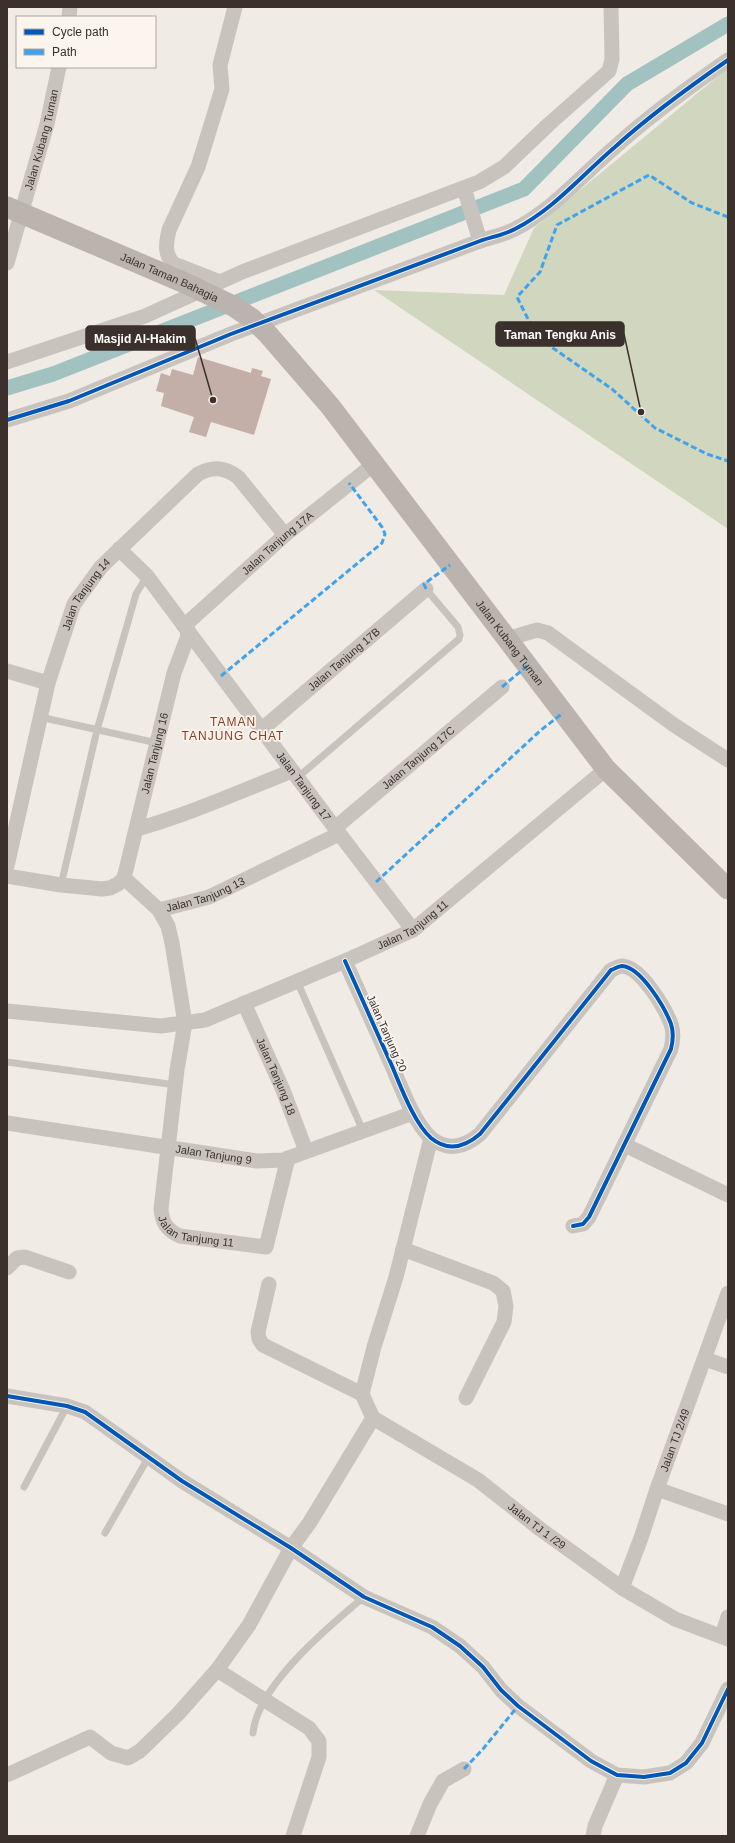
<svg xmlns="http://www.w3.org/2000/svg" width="735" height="1843" font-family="Helvetica,sans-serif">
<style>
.green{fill:#d1d6bf}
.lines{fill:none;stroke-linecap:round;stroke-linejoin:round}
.canal{stroke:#a1c2c1;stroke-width:15}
.building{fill:#c3afa7}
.lane{stroke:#c9c3be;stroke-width:7}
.street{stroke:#c9c3be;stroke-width:15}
.secondary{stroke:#bab3ae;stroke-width:21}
.quiet{stroke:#3fa3eb;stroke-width:3;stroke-dasharray:6 3;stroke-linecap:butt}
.cycleway-casing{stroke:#fbf5ee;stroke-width:6}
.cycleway{stroke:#0057b8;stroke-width:4}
.labels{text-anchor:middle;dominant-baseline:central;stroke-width:3.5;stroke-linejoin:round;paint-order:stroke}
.street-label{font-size:11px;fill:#3b302b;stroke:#fbf5ee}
.neighbourhood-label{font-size:12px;letter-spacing:1px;fill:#8c3b22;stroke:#fbf5ee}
.leader{fill:none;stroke:#3b302b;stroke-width:1.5}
.callout-dot{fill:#3b302b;stroke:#fbf5ee;stroke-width:1.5}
.callout{fill:#3b302b;stroke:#3b302b;stroke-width:1.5}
.callout-label{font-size:12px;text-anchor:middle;font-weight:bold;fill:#fff}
</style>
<rect width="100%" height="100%" fill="#f0ebe5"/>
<path class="green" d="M 728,68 L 728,529 L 374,290 L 504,295 L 534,228 Z"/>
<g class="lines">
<path class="canal" d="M 7,388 L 53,374 L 524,189 L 627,84 L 728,24"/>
</g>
<path class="building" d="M 198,357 L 251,373 L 252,368 L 263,371 L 261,376 L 271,379 L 254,435 L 211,422 L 206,437 L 189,432 L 194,417 L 161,406 L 164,393 L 156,391 L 161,373 L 170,376 L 172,369 L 193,375 Z"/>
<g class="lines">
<path class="lane" d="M 40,717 L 157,743
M 297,778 L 459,639 L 460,635 L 458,627 L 426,589
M 61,885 L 97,730 L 136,594 L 147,576
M 297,981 L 363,1131
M 7,1062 L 176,1085
M 24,1487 L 67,1406
M 105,1533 L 148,1458
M 253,1733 C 257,1686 329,1626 364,1597"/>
<g class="street">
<path d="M 69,17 L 70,7"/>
<path d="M 464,188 L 480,241"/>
<path id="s1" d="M 7,263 L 47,124 L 59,67"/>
<path d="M 220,282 L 174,264 C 164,255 166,243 169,230 L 198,167 L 222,89 L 220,65 L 235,7"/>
<path d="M 7,362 L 145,316 L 242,272 L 479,182 L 504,167 L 548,125 L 609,71 L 612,59 L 611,7"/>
<path d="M 7,420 L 69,401 L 231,334 L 480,241 C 491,237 504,235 515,229 C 554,209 582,175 615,147 C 650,115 689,87 728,60"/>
<path id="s2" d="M 119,549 L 147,576 L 335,828 L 413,930"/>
<path id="s3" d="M 184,626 L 285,535 L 374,464"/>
<path d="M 507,639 L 537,630 L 548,633 L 674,725 L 728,760"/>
<path d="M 7,671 L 48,683"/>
<path id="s4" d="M 261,730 L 426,589"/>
<path id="s5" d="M 335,828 L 502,687"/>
<path d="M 137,829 C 190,814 241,791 292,771"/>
<path id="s6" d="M 7,866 L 48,683 L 74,604 L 101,567 L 198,474 C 213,466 224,467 238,477 L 285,535"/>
<path id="s7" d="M 7,876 L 61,885 L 102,889 L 110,888 L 118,884 L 124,878 L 174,673 L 188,636 L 187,630"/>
<path id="s8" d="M 124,878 L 159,910 L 168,926 L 172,943 L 185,1023 L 177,1070 L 161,1209 C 162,1223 167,1230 180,1236 L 266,1247 L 288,1158"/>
<path id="s9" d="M 159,910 L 209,897 L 339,834"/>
<path d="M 345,961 C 361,996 376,1031 392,1066 C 401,1087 414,1123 431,1138 C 448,1152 465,1147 480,1134 L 611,970 C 614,969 619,966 622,966 C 641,967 665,1008 671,1024 C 674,1033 673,1041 671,1049 L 589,1217 L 583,1224 L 573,1226"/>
<path id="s10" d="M 244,1003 L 283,1090 L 306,1151"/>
<path id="s11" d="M 7,1011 L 161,1026 L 205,1020 L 345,961 L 413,930 L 606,769"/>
<path id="s12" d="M 7,1123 L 257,1161 L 283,1160 L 413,1113"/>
<path d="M 625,1145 L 728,1195"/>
<path d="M 403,1249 L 493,1283 L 503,1291 L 506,1306 L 504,1322 L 466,1398"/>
<path d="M 7,1268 L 17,1258 L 25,1257 L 69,1272"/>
<path d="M 269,1284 L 258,1332 L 259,1339 L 263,1345 L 362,1394"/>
<path d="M 705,1359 L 728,1367"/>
<path id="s13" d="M 362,1394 L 373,1418 L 478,1480 L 540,1529 L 622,1588 L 675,1619 L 728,1639"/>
<path d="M 362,1394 L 374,1347 L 396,1277 L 431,1138"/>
<path d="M 7,1396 L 67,1406 L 85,1412 L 182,1481 L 291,1548 L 364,1597 L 432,1627 L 460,1646 L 483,1667 L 501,1690 L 518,1706 L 591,1761 L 617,1775 L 644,1777 L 670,1773 L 686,1763 L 702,1743 L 728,1689"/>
<path d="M 657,1489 L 728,1514"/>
<path id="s14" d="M 622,1588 L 641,1538 L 657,1489 L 728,1293"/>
<path d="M 722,1636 L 728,1617"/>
<path d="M 217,1670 L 309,1728 L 319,1741 L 319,1757 L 293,1836"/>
<path d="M 7,1775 L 90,1737 L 111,1753 L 128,1758 L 140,1751 L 178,1714 L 217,1670 L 249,1625 L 291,1548 L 310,1522 L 373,1418"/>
<path d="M 417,1836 L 430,1804 L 443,1781 L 464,1769"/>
<path d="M 593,1836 L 595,1826 L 617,1775"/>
</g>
<path class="secondary" id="s15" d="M 7,207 L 185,283 L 233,306 L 251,318 L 266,332 L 330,406 L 606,769 L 728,889"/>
<path class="quiet" d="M 728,217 L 692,203 L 649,175 L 557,225 L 540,272 L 517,297 L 537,337 L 612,389 L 655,428 L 707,454 L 728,461
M 426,589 L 424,584 L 450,565
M 221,676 L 382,543 L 385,534 L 382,527 L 349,483
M 502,687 L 527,666
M 376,882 L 541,730 L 563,713
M 464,1769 L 483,1749 L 518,1706"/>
<g class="cycleway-casing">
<path id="cycleway" d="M 7,420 L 69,401 L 231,334 L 480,241 C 491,237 504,235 515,229 C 554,209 582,175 615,147 C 650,115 689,87 728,60
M 345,961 C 361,996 376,1031 392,1066 C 401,1087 414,1123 431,1138 C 448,1152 465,1147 480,1134 L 611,970 C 614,969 619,966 622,966 C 641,967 665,1008 671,1024 C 674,1033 673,1041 671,1049 L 589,1217 L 583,1224 L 573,1226
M 7,1396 L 67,1406 L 85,1412 L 182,1481 L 291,1548 L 364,1597 L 432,1627 L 460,1646 L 483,1667 L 501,1690 L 518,1706 L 591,1761 L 617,1775 L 644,1777 L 670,1773 L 686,1763 L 702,1743 L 728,1689"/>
</g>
<use href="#cycleway" class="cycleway"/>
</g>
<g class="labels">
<g class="street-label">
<text stroke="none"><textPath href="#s1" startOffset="128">Jalan Kubang Tuman</textPath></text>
<text stroke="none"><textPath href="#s15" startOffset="177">Jalan Taman Bahagia</textPath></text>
<text stroke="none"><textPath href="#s3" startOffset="125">Jalan Tanjung 17A</textPath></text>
<text stroke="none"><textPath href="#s6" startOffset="285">Jalan Tanjung 14</textPath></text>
<text stroke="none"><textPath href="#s15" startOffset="684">Jalan Kubang Tuman</textPath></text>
<text stroke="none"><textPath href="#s4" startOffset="109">Jalan Tanjung 17B</textPath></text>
<text stroke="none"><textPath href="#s7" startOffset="250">Jalan Tanjung 16</textPath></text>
<text stroke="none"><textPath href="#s5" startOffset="109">Jalan Tanjung 17C</textPath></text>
<text stroke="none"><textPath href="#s2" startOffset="301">Jalan Tanjung 17</textPath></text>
<text stroke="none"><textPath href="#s9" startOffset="49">Jalan Tanjung 13</textPath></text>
<text stroke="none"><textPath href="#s11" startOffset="428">Jalan Tanjung 11</textPath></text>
<text transform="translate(387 1033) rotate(66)">Jalan Tanjung 20</text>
<text stroke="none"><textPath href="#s10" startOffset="80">Jalan Tanjung 18</textPath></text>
<text stroke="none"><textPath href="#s12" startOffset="209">Jalan Tanjung 9</textPath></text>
<text stroke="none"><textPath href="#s8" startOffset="400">Jalan Tanjung 11</textPath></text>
<text stroke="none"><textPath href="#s14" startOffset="157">Jalan TJ 2/49</textPath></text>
<text stroke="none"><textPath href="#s13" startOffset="223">Jalan TJ 1 /29</textPath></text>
</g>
<g class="neighbourhood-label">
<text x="233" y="722">TAMAN<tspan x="233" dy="14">TANJUNG CHAT</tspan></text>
</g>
</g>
<path class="leader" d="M641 412L624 334M213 400L195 338"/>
<g class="callout-dot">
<circle cx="641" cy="412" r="4"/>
<circle cx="213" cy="400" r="4"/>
</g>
<g class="callout">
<rect x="496" y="322" width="128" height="24" rx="4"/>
<rect x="86" y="326" width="109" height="24" rx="4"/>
</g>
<g class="callout-label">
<text x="560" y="339">Taman Tengku Anis</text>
<text x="140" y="343">Masjid Al-Hakim</text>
</g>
<rect width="735" height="1843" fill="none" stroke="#3b302b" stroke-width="16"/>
<rect x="16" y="16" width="140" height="52" fill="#fbf5ee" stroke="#aea6a0"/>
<rect x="24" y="29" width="20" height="6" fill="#0057b8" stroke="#aea6a0"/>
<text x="52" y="36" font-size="12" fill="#3b302b">Cycle path</text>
<rect x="24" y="49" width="20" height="6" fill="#3fa3eb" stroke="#aea6a0"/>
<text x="52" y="56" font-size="12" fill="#3b302b">Path</text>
</svg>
